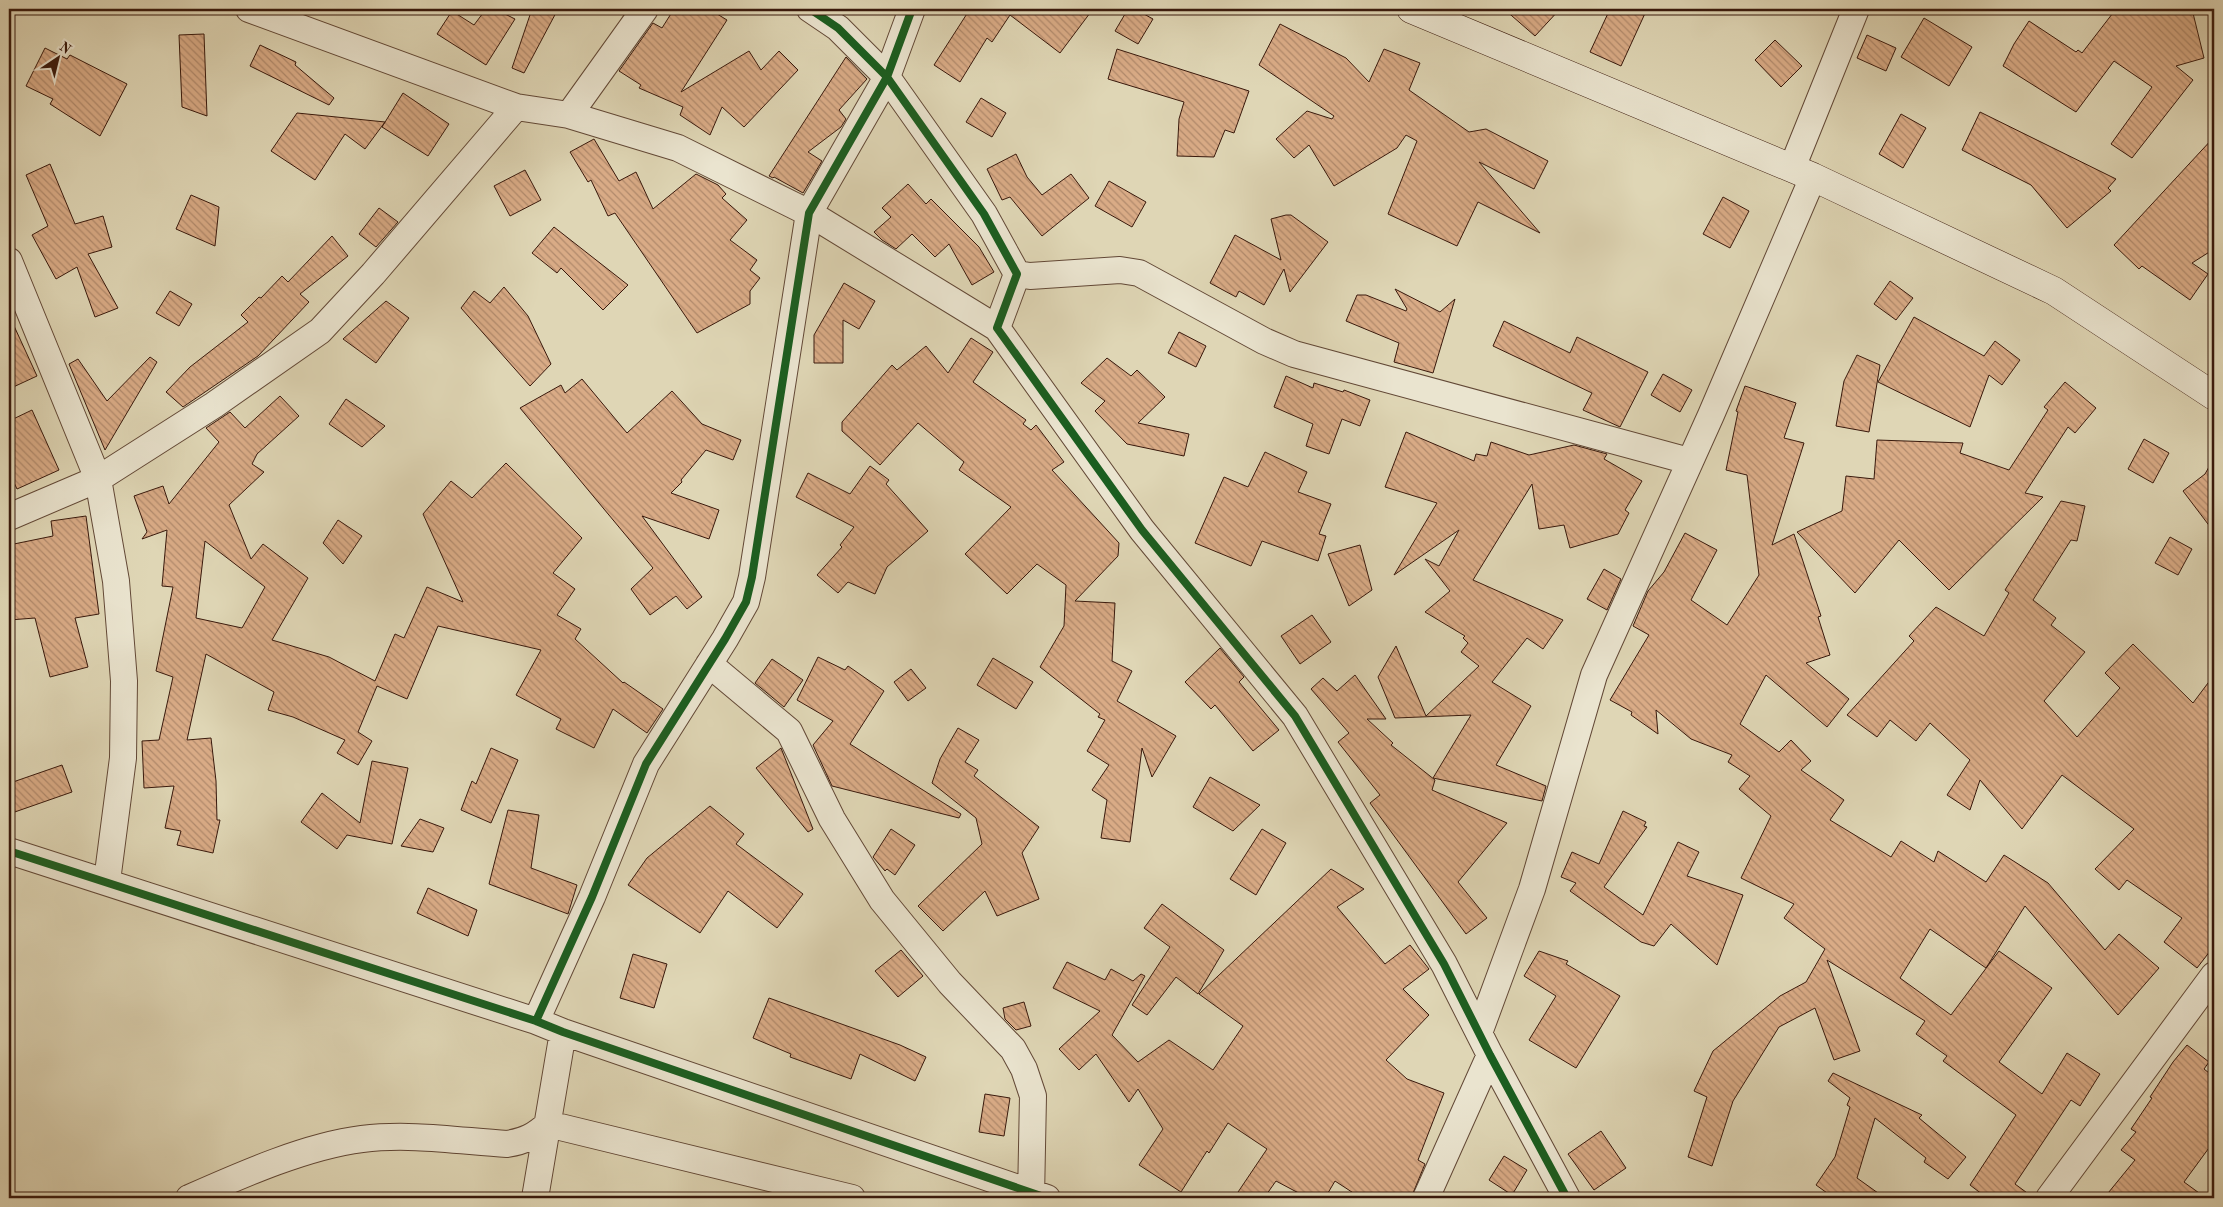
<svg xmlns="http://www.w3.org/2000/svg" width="2223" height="1207" font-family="'Old Standard TT',serif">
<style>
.building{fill:url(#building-back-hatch);stroke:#39190c;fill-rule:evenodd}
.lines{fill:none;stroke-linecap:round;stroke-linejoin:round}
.street-casing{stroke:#624836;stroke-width:28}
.secondary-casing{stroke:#39190c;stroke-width:29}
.street{stroke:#eae4cf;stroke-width:26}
.secondary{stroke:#eae4cf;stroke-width:28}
.cycleway-casing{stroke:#eae4cf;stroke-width:11}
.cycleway{stroke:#1b5e20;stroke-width:8}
</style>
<defs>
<pattern id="building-back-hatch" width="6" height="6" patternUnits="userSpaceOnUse" patternTransform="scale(1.25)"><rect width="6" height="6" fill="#d9ab86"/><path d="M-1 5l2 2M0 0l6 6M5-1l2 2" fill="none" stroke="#b18a6c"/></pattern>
</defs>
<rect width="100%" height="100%" fill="#dfd6b5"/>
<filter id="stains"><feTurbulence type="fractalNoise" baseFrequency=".004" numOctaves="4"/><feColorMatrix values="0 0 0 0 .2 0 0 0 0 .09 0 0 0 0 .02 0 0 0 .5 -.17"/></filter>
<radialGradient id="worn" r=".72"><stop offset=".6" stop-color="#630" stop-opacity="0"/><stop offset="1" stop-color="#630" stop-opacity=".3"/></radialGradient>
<path class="building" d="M 486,9 L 495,9 L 515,19 L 486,65 L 437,34 L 452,11 L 474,25 Z
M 532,9 L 558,9 L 524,73 L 512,68 Z
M 674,9 L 709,9 L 727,20 L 681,92 L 749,51 L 761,70 L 779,51 L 798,70 L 744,127 L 722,107 L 710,135 L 680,115 L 683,107 L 639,88 L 641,85 L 619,71 L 653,23 L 662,28 Z
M 970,9 L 1093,9 L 1060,53 L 1010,15 L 992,42 L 987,38 L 960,82 L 934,65 Z
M 1128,9 L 1135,9 L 1153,19 L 1138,44 L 1115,31 Z
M 1504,9 L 1560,9 L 1535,36 Z
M 1610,9 L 1647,9 L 1621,66 L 1590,52 Z
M 2116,9 L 2192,9 L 2204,58 L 2176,66 L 2193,80 L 2132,158 L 2111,144 L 2152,87 L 2114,61 L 2076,112 L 2003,66 L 2014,44 L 2029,21 L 2076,52 L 2078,50 L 2082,53 Z
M 1924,18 L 1972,47 L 1949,86 L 1901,57 Z
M 1280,24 L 1346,58 L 1369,82 L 1384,49 L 1420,63 L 1409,90 L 1469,132 L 1486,129 L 1548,161 L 1534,189 L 1479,162 L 1540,233 L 1478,202 L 1457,246 L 1388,214 L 1417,141 L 1406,135 L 1397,148 L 1334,186 L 1309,145 L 1294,158 L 1276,139 L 1307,111 L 1332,119 L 1334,116 L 1259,65 Z
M 204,34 L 206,89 L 207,116 L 182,107 L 179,35 Z
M 1867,35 L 1896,48 L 1886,71 L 1857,58 Z
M 1775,40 L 1802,66 L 1781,87 L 1755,60 Z
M 260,45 L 296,62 L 295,65 L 334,98 L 329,105 L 250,66 Z
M 45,48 L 67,59 L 70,55 L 127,84 L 100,136 L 50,104 L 53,99 L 26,86 Z
M 1117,49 L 1249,91 L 1234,133 L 1225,130 L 1214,157 L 1177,156 L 1179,119 L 1184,102 L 1108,79 Z
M 846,57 L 867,79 L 839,110 L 846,119 L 841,127 L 808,152 L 822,161 L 803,193 L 774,177 L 773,178 L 769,176 Z
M 403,93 L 449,124 L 428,156 L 382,127 Z
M 981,98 L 1006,113 L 992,137 L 966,122 Z
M 1980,112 L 2116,179 L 2108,188 L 2111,191 L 2067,228 L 2031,185 L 1962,150 Z
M 297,113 L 317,115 L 385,122 L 365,149 L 345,134 L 315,180 L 271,151 Z
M 1901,114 L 1926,128 L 1903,168 L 1879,154 Z
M 2214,137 L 2214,249 L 2192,263 L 2208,274 L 2190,300 L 2142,266 L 2139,269 L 2114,245 Z
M 594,139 L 619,181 L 636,172 L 653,209 L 696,174 L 718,185 L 726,194 L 722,198 L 747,220 L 730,240 L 757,260 L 750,270 L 760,278 L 750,291 L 750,304 L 697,333 L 615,213 L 608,216 L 591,180 L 588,182 L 570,152 Z
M 1016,154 L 1027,177 L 1042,195 L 1071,174 L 1089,198 L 1042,236 L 1010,197 L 1002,200 L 987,169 Z
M 50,164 L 75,224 L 103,216 L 112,247 L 88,254 L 118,308 L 95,317 L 77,267 L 56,279 L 32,235 L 48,226 L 26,175 Z
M 525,170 L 541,200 L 510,216 L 494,186 Z
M 1109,181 L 1146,202 L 1132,227 L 1095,206 Z
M 908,184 L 926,204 L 931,199 L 979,247 L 994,272 L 972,285 L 949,244 L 935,257 L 912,234 L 896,249 L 882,240 L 874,232 L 891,217 L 882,208 Z
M 191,195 L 219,207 L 215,246 L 176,229 Z
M 1723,197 L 1749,211 L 1730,248 L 1703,234 Z
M 379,208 L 398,222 L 376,247 L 359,234 Z
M 1286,215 L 1291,215 L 1328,242 L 1290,292 L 1284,269 L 1264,305 L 1239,291 L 1236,297 L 1210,283 L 1235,235 L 1281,260 L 1271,219 Z
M 554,227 L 628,285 L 603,310 L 561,268 L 557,273 L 532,253 Z
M 332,236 L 348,256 L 300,294 L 309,302 L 258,356 L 183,407 L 166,392 L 190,367 L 248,322 L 241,315 L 259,297 L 261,298 L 282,276 L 288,282 Z
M 1890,281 L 1913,298 L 1896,320 L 1874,304 Z
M 844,283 L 875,301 L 859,329 L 843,320 L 843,363 L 814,363 L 814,335 Z
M 504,287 L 528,316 L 551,364 L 530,386 L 461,308 L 474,291 L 490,303 Z
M 1395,289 L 1440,312 L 1455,299 L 1433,373 L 1394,362 L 1399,343 L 1346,321 L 1357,295 L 1366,295 L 1406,311 L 1407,309 Z
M 170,291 L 192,304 L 179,326 L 156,313 Z
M 386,301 L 409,318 L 376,363 L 343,339 Z
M 9,315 L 37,376 L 9,389 Z
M 1914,317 L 1984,356 L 1995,341 L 2020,360 L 2002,385 L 1989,375 L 1970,427 L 1878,382 Z
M 1504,321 L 1570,353 L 1577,337 L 1648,372 L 1620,427 L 1583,410 L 1592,393 L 1493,346 Z
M 1179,332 L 1206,346 L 1196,367 L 1168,353 Z
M 971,338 L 993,352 L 973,382 L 1026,420 L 1023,424 L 1031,430 L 1036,425 L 1064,462 L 1052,470 L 1119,543 L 1118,556 L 1075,601 L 1115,603 L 1112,661 L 1132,671 L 1117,701 L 1176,736 L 1152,777 L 1142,748 L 1130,842 L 1101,838 L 1107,800 L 1092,790 L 1109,765 L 1087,751 L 1105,720 L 1098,717 L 1100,714 L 1040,667 L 1064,626 L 1066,585 L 1037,564 L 1007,594 L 965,554 L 1011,507 L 959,470 L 964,462 L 918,423 L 880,465 L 842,431 L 842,422 L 892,365 L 897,370 L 926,346 L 948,373 Z
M 1857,355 L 1880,365 L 1869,432 L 1836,426 L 1844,381 Z
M 150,357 L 157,362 L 105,450 L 69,364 L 78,359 L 107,401 Z
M 1107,358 L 1131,376 L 1137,370 L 1165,397 L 1138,423 L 1189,434 L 1184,456 L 1127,444 L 1095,411 L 1105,401 L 1081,383 Z
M 1663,374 L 1692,390 L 1680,412 L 1651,395 Z
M 1286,376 L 1313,388 L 1314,383 L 1343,392 L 1344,390 L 1370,400 L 1360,426 L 1342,419 L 1329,454 L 1306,446 L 1313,424 L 1274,407 Z
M 582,379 L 627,433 L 672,391 L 702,424 L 741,440 L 733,460 L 706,450 L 681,480 L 682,482 L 671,493 L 719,510 L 709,539 L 642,516 L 702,597 L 687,609 L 676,596 L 650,615 L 631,589 L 653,568 L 520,408 L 561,385 L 565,393 Z
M 2065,382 L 2096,408 L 2075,433 L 2068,427 L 2025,493 L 2043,497 L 1949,590 L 1899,540 L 1855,593 L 1797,532 L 1842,511 L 1846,476 L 1874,479 L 1877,440 L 1963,443 L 1960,453 L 2009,470 L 2048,410 L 2044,407 Z
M 1745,386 L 1796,403 L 1784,438 L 1804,443 L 1772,545 L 1794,534 L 1821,616 L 1818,617 L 1830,655 L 1806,663 L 1849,699 L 1827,727 L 1766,675 L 1740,724 L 1779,752 L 1791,740 L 1811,761 L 1801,770 L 1844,800 L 1830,820 L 1891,857 L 1901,841 L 1934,862 L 1938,851 L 1986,882 L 2004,855 L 2048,883 L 2105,950 L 2119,934 L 2159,968 L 2118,1015 L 2025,906 L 1986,968 L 1930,929 L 1900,978 L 1951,1015 L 1999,951 L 2052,988 L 1999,1062 L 2042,1094 L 2067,1053 L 2100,1074 L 2080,1106 L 2071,1100 L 2015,1184 L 2034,1198 L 1987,1198 L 1970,1185 L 2016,1115 L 1943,1061 L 1947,1056 L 1916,1034 L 1925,1021 L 1827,960 L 1860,1051 L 1834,1060 L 1815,1008 L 1779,1027 L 1733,1101 L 1712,1166 L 1688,1157 L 1707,1097 L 1694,1091 L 1713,1051 L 1780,996 L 1806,982 L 1825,949 L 1784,918 L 1794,904 L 1741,878 L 1771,816 L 1739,789 L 1750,776 L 1728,762 L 1732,755 L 1691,739 L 1656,710 L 1658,734 L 1631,715 L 1632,712 L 1610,700 L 1649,635 L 1633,626 L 1648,591 L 1664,572 L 1685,533 L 1717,550 L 1691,600 L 1727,625 L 1759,575 L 1747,475 L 1726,470 L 1738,412 L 1736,411 Z
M 280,396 L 299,416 L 257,454 L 252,464 L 264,472 L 229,505 L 251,559 L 263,544 L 308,578 L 272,640 L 329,657 L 375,681 L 395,634 L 404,638 L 427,587 L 463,602 L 423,514 L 451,481 L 472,498 L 506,463 L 582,538 L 553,573 L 575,589 L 557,615 L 581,629 L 575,639 L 623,683 L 624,682 L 663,709 L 647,733 L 613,709 L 594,748 L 556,729 L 561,719 L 516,695 L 541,650 L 438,626 L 407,699 L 377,686 L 358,732 L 372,741 L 358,765 L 337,753 L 345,740 L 293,717 L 268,710 L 274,692 L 206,654 L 187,740 L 211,738 L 216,781 L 217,820 L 220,820 L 213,853 L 177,845 L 181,831 L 165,828 L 174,786 L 144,788 L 142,741 L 159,740 L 173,677 L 156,671 L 173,587 L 162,586 L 167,530 L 142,539 L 147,532 L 134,496 L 163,486 L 169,504 L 219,442 L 206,428 L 230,412 L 245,428 ZM 205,541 L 265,587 L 242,628 L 196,618 Z
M 346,399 L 385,426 L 362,447 L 329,424 Z
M 32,410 L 59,470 L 17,489 L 9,472 L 9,421 Z
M 1406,432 L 1474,461 L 1476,454 L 1487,456 L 1491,442 L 1529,455 L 1574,445 L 1607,454 L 1604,459 L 1642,481 L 1625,510 L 1629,513 L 1618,534 L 1570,548 L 1564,525 L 1539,529 L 1532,484 L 1473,580 L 1563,620 L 1543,649 L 1527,638 L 1492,682 L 1531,706 L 1496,765 L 1546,786 L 1542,801 L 1433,778 L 1471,715 L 1395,718 L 1378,677 L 1396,646 L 1426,716 L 1479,666 L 1461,652 L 1468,643 L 1463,638 L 1465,636 L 1425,612 L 1450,591 L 1425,559 L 1439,566 L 1459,530 L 1394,575 L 1437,503 L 1385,487 Z
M 2144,439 L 2169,453 L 2153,483 L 2128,469 Z
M 1265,452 L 1307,472 L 1298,492 L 1331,504 L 1319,534 L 1326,536 L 1318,561 L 1262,541 L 1251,566 L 1195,543 L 1224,477 L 1248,487 Z
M 2214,458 L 2214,532 L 2183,491 L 2205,474 Z
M 870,466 L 889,480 L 886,484 L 928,531 L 887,567 L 875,594 L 848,582 L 838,593 L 817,575 L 842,547 L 840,545 L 854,527 L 796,497 L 808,473 L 850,494 Z
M 2061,501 L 2085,506 L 2077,541 L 2071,540 L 2033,600 L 2056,618 L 2051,625 L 2085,652 L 2044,701 L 2077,737 L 2120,688 L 2105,673 L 2133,644 L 2193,703 L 2214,675 L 2214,946 L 2197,968 L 2164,942 L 2182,918 L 2127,880 L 2119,890 L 2095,869 L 2134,829 L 2062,775 L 2022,829 L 1980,780 L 1970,810 L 1947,795 L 1970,760 L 1930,723 L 1916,741 L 1890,720 L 1877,737 L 1847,715 L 1914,641 L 1909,636 L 1936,607 L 1984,636 L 2009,593 L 2005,590 Z
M 86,516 L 99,614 L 75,618 L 88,667 L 50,677 L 35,618 L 9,620 L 9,545 L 53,536 L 51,521 Z
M 338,520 L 362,536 L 343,564 L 323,543 Z
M 2170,537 L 2192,549 L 2178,575 L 2155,563 Z
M 1360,545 L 1372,590 L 1349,606 L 1328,554 Z
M 1604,569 L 1621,579 L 1607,610 L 1587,599 Z
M 1312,615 L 1331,642 L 1300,664 L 1281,636 Z
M 1220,648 L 1244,677 L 1239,682 L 1279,730 L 1253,751 L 1215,705 L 1211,709 L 1185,682 Z
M 818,657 L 845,670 L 848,666 L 884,691 L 850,744 L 961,814 L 959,818 L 832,786 L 813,745 L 833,721 L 797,700 Z
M 993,658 L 1033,682 L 1016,709 L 977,685 Z
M 772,659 L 803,680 L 784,707 L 755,683 Z
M 911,669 L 926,688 L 908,701 L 894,682 Z
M 1355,675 L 1386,719 L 1367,719 L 1393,743 L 1391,745 L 1435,780 L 1432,790 L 1507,823 L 1458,882 L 1487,918 L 1466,934 L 1370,803 L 1380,795 L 1338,742 L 1349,733 L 1311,689 L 1323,678 L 1337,691 Z
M 958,728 L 979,740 L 965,762 L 978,770 L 974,776 L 1039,827 L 1022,853 L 1039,899 L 997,916 L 985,891 L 943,931 L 918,906 L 982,844 L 976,818 L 932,783 L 940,759 Z
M 491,748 L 518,760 L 491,823 L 461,810 L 472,781 L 476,784 Z
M 781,748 L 813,829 L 808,832 L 756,768 Z
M 372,761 L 408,768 L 392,844 L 347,835 L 337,849 L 301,822 L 322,793 L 360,823 Z
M 62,765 L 72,792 L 9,814 L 9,791 L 13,782 Z
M 1210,777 L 1260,805 L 1233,831 L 1193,807 Z
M 710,806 L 744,834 L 736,844 L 803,894 L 777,928 L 728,891 L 700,933 L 628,885 L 647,858 Z
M 508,810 L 539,815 L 531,868 L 577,885 L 568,914 L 489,884 Z
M 1623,811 L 1646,822 L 1644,826 L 1647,827 L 1604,887 L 1643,915 L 1678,842 L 1699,852 L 1687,876 L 1743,895 L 1717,965 L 1671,924 L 1654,946 L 1641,942 L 1570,891 L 1576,883 L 1561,877 L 1572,852 L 1599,864 Z
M 420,819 L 444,828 L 433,852 L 401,846 Z
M 891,829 L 915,845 L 895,875 L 887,869 L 885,871 L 873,857 Z
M 1262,829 L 1286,843 L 1256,895 L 1230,879 Z
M 1331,869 L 1364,889 L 1337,907 L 1385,964 L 1410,945 L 1429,969 L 1403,989 L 1429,1015 L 1386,1060 L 1407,1079 L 1444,1093 L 1418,1160 L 1425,1164 L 1411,1198 L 1361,1198 L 1335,1181 L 1325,1198 L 1308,1198 L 1276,1181 L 1264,1198 L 1234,1198 L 1267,1149 L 1228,1123 L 1209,1153 L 1207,1151 L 1181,1192 L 1139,1165 L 1163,1129 L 1138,1089 L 1129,1102 L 1096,1054 L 1079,1070 L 1059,1049 L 1100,1011 L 1053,988 L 1067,962 L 1105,980 L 1111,969 L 1133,981 L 1141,974 L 1145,976 L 1112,1035 L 1138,1062 L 1169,1040 L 1213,1070 L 1243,1026 L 1199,994 Z
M 428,888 L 477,910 L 468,936 L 417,913 Z
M 1162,904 L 1224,950 L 1198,994 L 1176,977 L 1147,1015 L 1132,1005 L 1170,947 L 1144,928 Z
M 901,950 L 923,976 L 898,997 L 875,971 Z
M 1539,951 L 1568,961 L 1566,964 L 1620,996 L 1576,1068 L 1529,1040 L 1556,996 L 1524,976 Z
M 633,954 L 667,964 L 654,1008 L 620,998 Z
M 769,998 L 900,1045 L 926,1057 L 915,1081 L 860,1054 L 851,1079 L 790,1057 L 791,1054 L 753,1038 Z
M 1024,1002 L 1031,1026 L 1016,1030 L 1005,1019 L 1003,1008 Z
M 2187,1045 L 2209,1062 L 2204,1069 L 2214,1077 L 2214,1141 L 2184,1182 L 2206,1198 L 2104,1198 L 2135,1160 L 2121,1150 L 2136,1132 L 2131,1129 L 2152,1098 L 2150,1097 L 2173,1062 Z
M 1833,1073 L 1922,1115 L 1919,1118 L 1966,1157 L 1948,1179 L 1924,1162 L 1926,1158 L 1875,1118 L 1857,1178 L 1885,1198 L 1834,1198 L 1816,1185 L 1835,1157 L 1850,1107 L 1847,1105 L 1850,1098 L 1828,1081 Z
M 985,1094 L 1010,1098 L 1004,1136 L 979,1132 Z
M 1601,1131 L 1626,1168 L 1594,1190 L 1568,1154 Z
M 1504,1156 L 1527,1170 L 1512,1195 L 1489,1180 Z"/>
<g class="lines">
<g class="street-casing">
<path id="street" d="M 249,9 L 516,107 L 569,115 L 678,148 L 809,213 L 997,328
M 810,9 L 838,28 L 887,77 L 984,214 L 1017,274 L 997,328 L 1142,530 L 1295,716 L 1444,964 L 1490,1055 L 1567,1198
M 569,115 L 645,9
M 1792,168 L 1856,9
M 9,261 L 98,479 L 116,581 L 124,681 L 123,758 L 107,881
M 1017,274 L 1030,276 L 1120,270 L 1139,273 L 1264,341 L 1294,354 L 1689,461
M 9,517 L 98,479 L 214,405 L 320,331 L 373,274 L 516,107
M 709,664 L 789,731 L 832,819 L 882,900 L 950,983 L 1013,1049 L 1024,1069 L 1033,1096 L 1031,1198
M 9,851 L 536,1021 L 563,1032 L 1047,1198
M 536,1021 L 592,897 L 646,764 L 725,639 L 746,602 L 752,577 L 809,213 L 887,77 L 912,9
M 1479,1033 L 1532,889 L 1594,675 L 1711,415 L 1813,177
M 189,1198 C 241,1175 306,1146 362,1139 C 410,1133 460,1141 507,1144 C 525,1141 535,1136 548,1124 L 852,1198
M 535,1198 L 563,1032
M 1426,1198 L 1490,1055
M 2049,1198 L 2214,975"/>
</g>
<g class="secondary-casing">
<path id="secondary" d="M 1411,9 L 1813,177 L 2054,291 L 2214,396"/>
</g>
<use href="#street" class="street"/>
<use href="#secondary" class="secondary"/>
<g class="cycleway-casing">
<path id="cycleway" d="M 810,9 L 838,28 L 887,77 L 984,214 L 1017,274 L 997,328 L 1142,530 L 1295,716 L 1444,964 L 1490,1055 L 1567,1198
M 9,851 L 536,1021 L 563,1032 L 1047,1198
M 536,1021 L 592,897 L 646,764 L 725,639 L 746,602 L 752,577 L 809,213 L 887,77 L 912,9"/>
</g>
<use href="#cycleway" class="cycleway"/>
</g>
<rect width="2223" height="1207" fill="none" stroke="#dfd6b5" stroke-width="30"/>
<rect x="10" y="10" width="2203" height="1187" fill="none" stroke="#39190c" stroke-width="2.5"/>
<rect x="15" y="15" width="2193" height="1177" fill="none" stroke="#39190c"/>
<g transform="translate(58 58) rotate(35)" stroke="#eae4cf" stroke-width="4" paint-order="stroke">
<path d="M0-4L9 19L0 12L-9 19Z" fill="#39190c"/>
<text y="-8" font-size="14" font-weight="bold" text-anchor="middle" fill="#39190c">N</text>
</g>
<rect width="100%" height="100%" filter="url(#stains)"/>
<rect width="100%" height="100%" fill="url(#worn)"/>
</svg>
